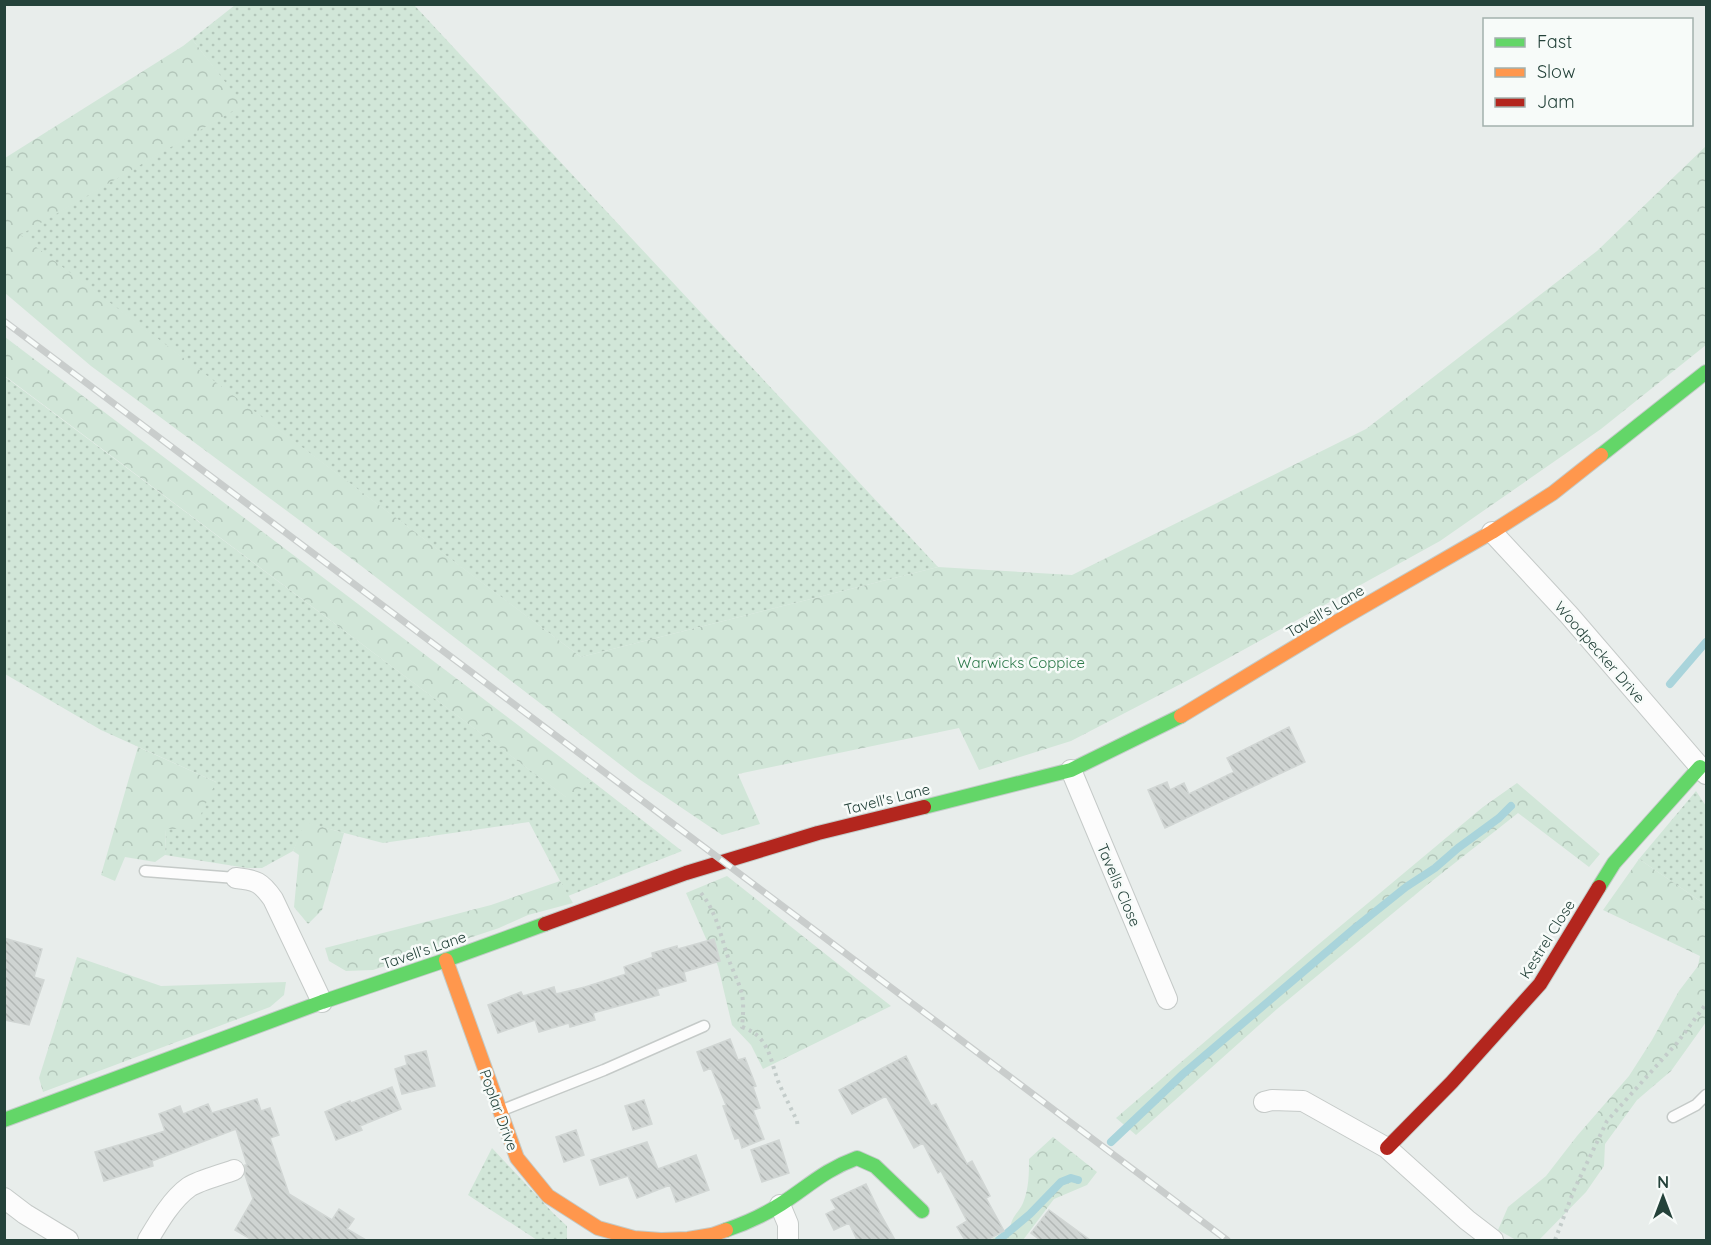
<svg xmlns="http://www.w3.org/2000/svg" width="1711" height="1245" font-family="Quicksand,sans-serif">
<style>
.grass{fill:url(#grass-dots)}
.forest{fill:url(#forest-crowns)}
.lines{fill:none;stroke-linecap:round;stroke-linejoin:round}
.stream{stroke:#a9d4db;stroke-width:8}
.building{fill:url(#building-back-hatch);stroke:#d1d6d4;stroke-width:1.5}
.lane-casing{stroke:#c5cac8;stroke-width:13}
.street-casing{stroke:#c5cac8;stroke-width:22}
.fast-casing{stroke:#c3cbc8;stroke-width:16}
.slow-casing{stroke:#c3cbc8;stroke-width:16}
.jam-casing{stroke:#c3cbc8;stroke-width:16}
.path{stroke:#c3ccca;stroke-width:4;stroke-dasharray:3 4.5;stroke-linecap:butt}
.lane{stroke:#fcfcfc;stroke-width:10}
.street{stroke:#fcfcfc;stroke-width:20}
.fast{stroke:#63d668;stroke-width:14}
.slow{stroke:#ff974d;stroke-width:14}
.jam{stroke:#b3261e;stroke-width:14}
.rail-casing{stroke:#c9cdcc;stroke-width:7}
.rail{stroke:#f7fbf9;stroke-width:4.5;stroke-dasharray:14;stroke-linecap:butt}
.labels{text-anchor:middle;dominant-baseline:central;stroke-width:5;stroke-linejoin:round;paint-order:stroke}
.street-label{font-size:15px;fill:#24423a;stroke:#f7fbf9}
.park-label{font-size:15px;fill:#2d7a4b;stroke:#f7fbf9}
</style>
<defs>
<pattern id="grass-dots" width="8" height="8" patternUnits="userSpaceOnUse" patternTransform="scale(1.5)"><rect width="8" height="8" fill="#d1e6d8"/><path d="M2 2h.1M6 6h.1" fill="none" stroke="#b3c6ba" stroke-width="1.8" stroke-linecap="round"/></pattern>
<pattern id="forest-crowns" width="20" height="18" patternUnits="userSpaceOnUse" patternTransform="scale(1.5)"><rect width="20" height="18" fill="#d1e6d8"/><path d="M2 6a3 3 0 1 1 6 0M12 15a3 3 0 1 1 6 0" fill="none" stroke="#b3c6ba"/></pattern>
<pattern id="building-back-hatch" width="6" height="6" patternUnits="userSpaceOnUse" patternTransform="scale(1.5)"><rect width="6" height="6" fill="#cfd4d2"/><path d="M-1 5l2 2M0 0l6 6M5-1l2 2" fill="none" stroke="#b2b7b5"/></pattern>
</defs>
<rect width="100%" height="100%" fill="#e8edeb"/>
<path class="grass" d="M 235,5 L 416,5 L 415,6 L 938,567 L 581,657 L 19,235 L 242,105 L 192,39 Z
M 4,376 L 566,797 L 592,781 L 682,851 L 568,896 L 529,822 L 383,843 L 306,823 L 293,851 L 262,868 L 247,868 L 165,855 L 166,829 L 216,782 L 101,730 L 5,674 Z
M 1696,791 L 1706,806 L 1706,905 L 1639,859 Z
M 492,1148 L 554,1214 L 567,1226 L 567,1240 L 537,1240 L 468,1195 Z"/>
<path class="forest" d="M 192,39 L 243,105 L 20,235 L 581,657 L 938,567 L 1072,575 L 1366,429 L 1597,251 L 1706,146 L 1706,345 L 1601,429 L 1440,541 L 1196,676 L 1071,741 L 979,770 L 959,728 L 738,774 L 760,824 L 722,835 L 639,779 L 360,565 L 91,366 L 5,293 L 5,158 L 183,46 Z
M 5,337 L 592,781 L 567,798 L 5,376 Z
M 138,747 L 216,782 L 194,829 L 166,829 L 165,855 L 155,862 L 125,857 L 115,881 L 101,875 Z
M 1517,783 L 1600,854 L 1589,867 L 1518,813 L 1427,885 L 1277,1009 L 1136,1135 L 1116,1118 L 1307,954 L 1483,807 Z
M 305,822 L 344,833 L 322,910 L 308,924 L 294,907 L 299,855 L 293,851 Z
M 1639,859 L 1706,905 L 1706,1022 L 1671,1071 L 1637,1100 L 1605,1144 L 1604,1166 L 1586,1192 L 1539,1240 L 1516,1240 L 1498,1230 L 1508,1207 L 1546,1176 L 1577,1136 L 1629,1076 L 1652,1040 L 1679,991 L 1698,966 L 1700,956 L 1603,910 Z
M 727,876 L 891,1006 L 763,1069 L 751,1045 L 732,1025 L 718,966 L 686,893 Z
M 560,881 L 573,903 L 528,915 L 499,928 L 373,970 L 346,971 L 329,961 L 325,948 L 491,905 Z
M 77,957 L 161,986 L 286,982 L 284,995 L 270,1007 L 43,1092 L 39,1078 Z
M 1053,1137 L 1097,1172 L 1087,1185 L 1054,1199 L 1023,1240 L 990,1240 L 1010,1229 C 1012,1215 1018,1214 1023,1203 C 1029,1188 1029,1174 1029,1159 Z"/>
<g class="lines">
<path class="stream" d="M 1670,684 L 1706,642
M 1111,1142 L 1183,1074 L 1356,927 L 1406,887 L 1435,868 L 1458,848 L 1499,818 L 1511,806
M 999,1240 L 1030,1214 L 1061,1182 L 1071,1178 L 1078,1180"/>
</g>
<path class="building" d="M 1289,727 L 1305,762 L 1165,828 L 1148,790 L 1167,782 L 1170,790 L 1184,783 L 1189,794 L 1234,772 L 1227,758 Z
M 4,938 L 42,949 L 34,977 L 44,980 L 29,1025 L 4,1020 Z
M 714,939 L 720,961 L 684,972 L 686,981 L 657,989 L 659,995 L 593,1013 L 595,1020 L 570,1027 L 569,1023 L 539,1032 L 535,1020 L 498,1033 L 488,1005 L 521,992 L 523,996 L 554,987 L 556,994 L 585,987 L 626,974 L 624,967 L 653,957 L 652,953 L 677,946 L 678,949 Z
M 730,1039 L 738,1060 L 745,1058 L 756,1086 L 753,1087 L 760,1108 L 753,1110 L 764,1139 L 742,1148 L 739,1138 L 735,1139 L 723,1106 L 726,1105 L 711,1068 L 704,1071 L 697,1052 Z
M 426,1051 L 435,1086 L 402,1094 L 395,1069 L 407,1065 L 405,1056 Z
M 906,1056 L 931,1106 L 936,1104 L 967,1164 L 972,1161 L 990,1196 L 986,1198 L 1004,1231 L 987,1240 L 965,1240 L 957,1227 L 967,1221 L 941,1171 L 938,1173 L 923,1143 L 914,1148 L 886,1096 L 852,1114 L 839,1090 Z
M 392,1087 L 401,1109 L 360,1126 L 362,1130 L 336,1140 L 325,1112 L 350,1101 L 351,1103 Z
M 257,1099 L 261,1111 L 270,1108 L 279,1135 L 270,1138 L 289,1194 L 332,1220 L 339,1209 L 354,1219 L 347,1229 L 366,1240 L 252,1240 L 235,1230 L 253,1199 L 245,1175 L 245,1165 L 247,1165 L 236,1129 L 152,1161 L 153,1166 L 104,1181 L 95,1152 L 165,1131 L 159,1114 L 180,1106 L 183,1114 L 208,1104 L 212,1113 Z
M 644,1100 L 652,1124 L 633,1130 L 625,1106 Z
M 576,1130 L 584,1155 L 564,1162 L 556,1137 Z
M 779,1140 L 789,1173 L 762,1182 L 751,1150 Z
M 647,1142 L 658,1169 L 696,1155 L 709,1190 L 676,1202 L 670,1185 L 637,1198 L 628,1176 L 600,1185 L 591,1160 Z
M 866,1184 L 880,1213 L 895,1240 L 857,1240 L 849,1223 L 834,1230 L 826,1214 L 836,1209 L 831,1200 Z
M 1049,1210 L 1090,1240 L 1040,1240 L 1031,1233 Z"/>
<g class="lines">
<g class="lane-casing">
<path id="lane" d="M 145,871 L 236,878
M 500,1111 L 604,1070 L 704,1026
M 1673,1117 L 1696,1105 L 1706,1095"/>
</g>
<g class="street-casing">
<path id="street" d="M 1492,532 L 1569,615 L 1706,774
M 1071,770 L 1167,999
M 236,878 C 256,880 261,882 273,899 L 322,1002
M 1264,1102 L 1272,1100 L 1303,1101 L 1387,1148 L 1467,1220 L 1493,1240
M 4,1198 L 25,1214 L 68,1240
M 780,1205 L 788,1224 L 788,1240
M 148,1240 C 158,1223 172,1199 189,1187 C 200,1180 221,1175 234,1170"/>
</g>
<g class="fast-casing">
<path id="fast" d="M 1601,455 L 1706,372
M 924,807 L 1071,770 L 1181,716
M 1599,887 L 1614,863 L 1700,767
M 4,1120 L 322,1002 L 446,960 L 545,924
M 726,1230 C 744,1224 764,1215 781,1204 C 809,1186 824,1170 857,1158 L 875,1166 L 922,1211"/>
</g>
<g class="slow-casing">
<path id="slow" d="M 1181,716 L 1338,621 L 1492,532 L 1553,493 L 1601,455
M 446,960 L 517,1158 L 548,1196 L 598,1228 L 634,1238 L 661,1240 L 688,1239 L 712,1235 L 726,1230"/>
</g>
<g class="jam-casing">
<path id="jam" d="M 545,924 L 686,873 L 818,833 L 924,807
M 1387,1148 L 1452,1082 L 1540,984 L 1599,887"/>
</g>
<path class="path" d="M 701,893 C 718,914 721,939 730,963 C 734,973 739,983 742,994 C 744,1006 743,1016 742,1027 C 769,1036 770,1059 778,1081 C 784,1095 791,1108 797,1121 L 798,1128
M 1555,1240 L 1574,1190 L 1607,1121 L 1677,1043 L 1706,1004"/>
<use href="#lane" class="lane"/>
<use href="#street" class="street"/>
<use href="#fast" class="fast"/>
<use href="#slow" class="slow"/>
<use href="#jam" class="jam"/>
<g class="rail-casing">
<path id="rail" d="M 4,321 L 1227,1240"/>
</g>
<use href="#rail" class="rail"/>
</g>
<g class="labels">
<g class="street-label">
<text transform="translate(1325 611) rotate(-31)">Tavell's Lane</text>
<text transform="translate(1600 652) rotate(49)">Woodpecker Drive</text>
<text transform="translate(887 799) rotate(-14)">Tavell's Lane</text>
<text transform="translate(1119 885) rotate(67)">Tavells Close</text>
<text transform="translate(1547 939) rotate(-58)">Kestrel Close</text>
<text transform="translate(424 950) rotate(-19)">Tavell's Lane</text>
<text transform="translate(499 1110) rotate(70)">Poplar Drive</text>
</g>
<g class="park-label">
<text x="1021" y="662">Warwicks Coppice</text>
</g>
</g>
<rect width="1711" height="1245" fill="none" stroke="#24423a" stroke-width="12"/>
<rect x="1483" y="18" width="210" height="108" fill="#f7fbf9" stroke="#a3b1ad" stroke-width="1.5"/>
<rect x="1495" y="38" width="30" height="9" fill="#63d668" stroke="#a3b1ad" stroke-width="1.5"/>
<text x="1537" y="48" font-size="18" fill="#24423a">Fast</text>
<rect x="1495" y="68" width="30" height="9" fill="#ff974d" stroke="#a3b1ad" stroke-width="1.5"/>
<text x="1537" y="78" font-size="18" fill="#24423a">Slow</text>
<rect x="1495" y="98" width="30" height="9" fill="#b3261e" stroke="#a3b1ad" stroke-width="1.5"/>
<text x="1537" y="108" font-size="18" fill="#24423a">Jam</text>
<g transform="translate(1663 1197)" stroke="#f7fbf9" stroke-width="4.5" paint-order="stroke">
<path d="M0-4.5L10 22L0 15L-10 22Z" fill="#24423a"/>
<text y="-9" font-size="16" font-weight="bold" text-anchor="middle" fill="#24423a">N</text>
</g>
</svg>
